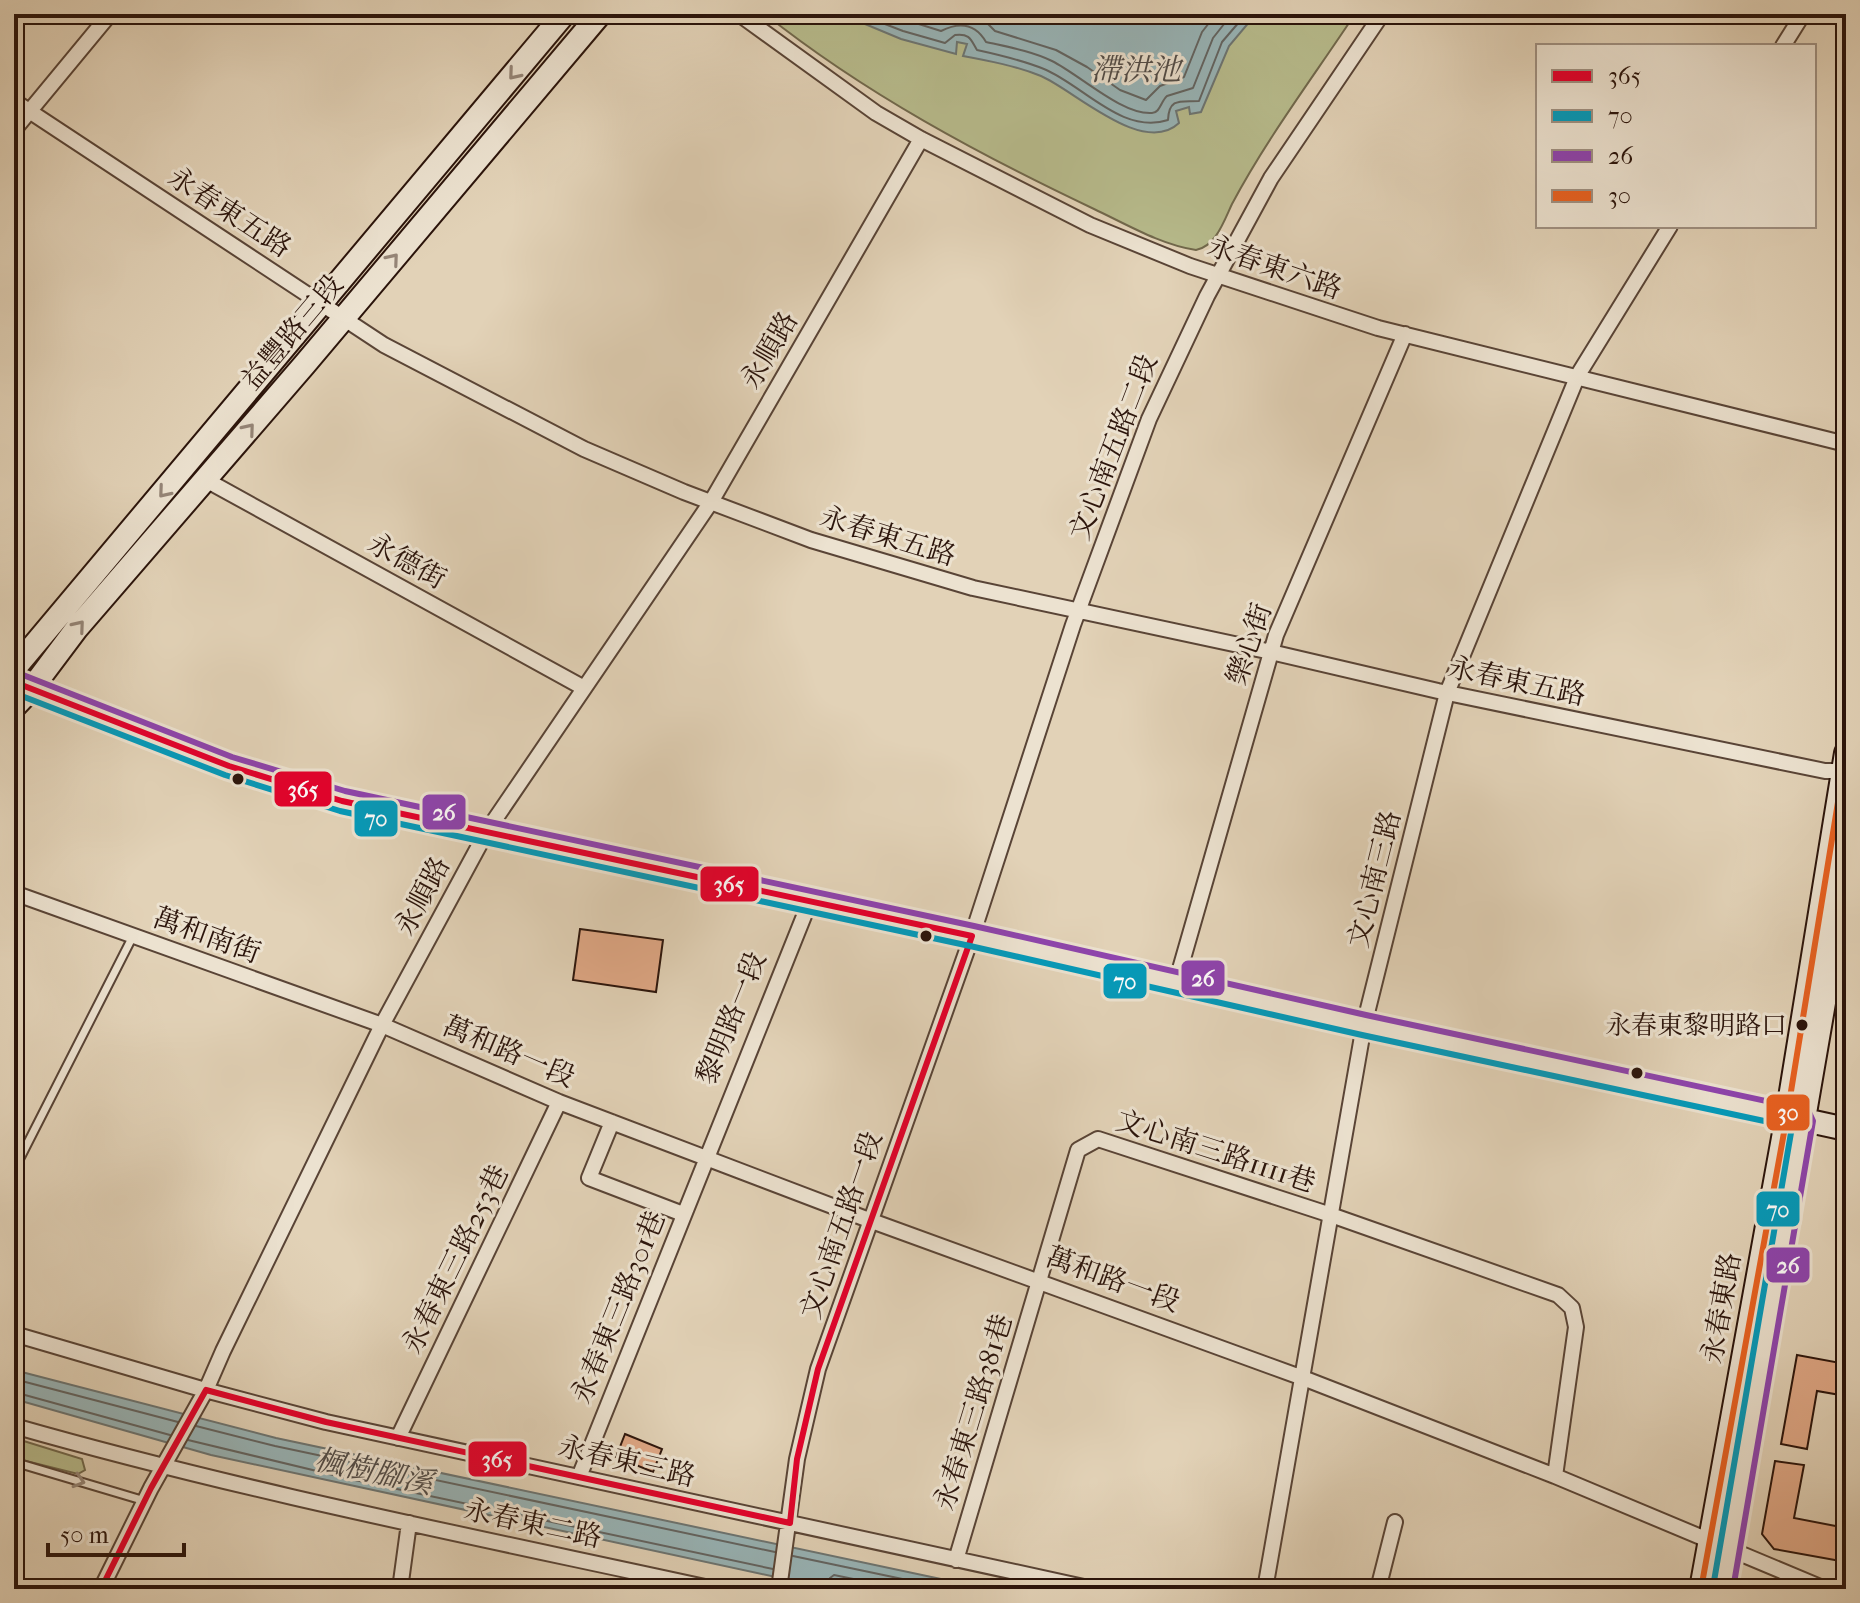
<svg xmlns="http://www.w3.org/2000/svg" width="1860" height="1603" font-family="'IM FELL French Canon','Noto Serif TC',serif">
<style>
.green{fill:#b7bb8c;stroke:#71684c;stroke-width:2}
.water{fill:#98b5b8;stroke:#6c7573;stroke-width:2}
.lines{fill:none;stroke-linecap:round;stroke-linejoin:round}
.shore{stroke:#626462;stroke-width:2}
.building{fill:#e0a886;stroke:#2b140b;stroke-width:2}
.lane-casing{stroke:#594436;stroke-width:11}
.street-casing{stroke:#594436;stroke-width:18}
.secondary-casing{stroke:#2b140b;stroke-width:26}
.lane{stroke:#ece2d0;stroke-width:7}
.street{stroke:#ece2d0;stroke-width:14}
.secondary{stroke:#ece2d0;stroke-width:22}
.bus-1-casing{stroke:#ece2d0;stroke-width:12}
.bus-2-casing{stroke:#ece2d0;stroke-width:12}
.bus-3-casing{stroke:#ece2d0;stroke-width:12}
.bus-4-casing{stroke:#ece2d0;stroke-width:12}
.bus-1{stroke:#e4002b;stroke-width:6}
.bus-2{stroke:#049aba;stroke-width:6}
.bus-3{stroke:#8e44ad;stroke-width:6}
.bus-4{stroke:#e86121;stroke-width:6}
.oneway{stroke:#958577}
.bus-dot{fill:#2b140b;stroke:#ece2d0;stroke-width:3}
.labels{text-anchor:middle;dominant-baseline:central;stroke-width:6;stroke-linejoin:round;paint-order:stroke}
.bus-label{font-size:26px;fill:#2b140b;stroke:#ece2d0;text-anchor:end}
.street-label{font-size:28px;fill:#2b140b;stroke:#ece2d0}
.water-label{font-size:30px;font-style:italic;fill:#514c48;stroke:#ece2d0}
.line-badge{stroke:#ece2d0;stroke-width:3}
.badge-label{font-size:22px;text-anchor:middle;font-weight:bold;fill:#fff}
</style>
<rect width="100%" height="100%" fill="#e2d2b7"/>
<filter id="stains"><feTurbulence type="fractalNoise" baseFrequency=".0025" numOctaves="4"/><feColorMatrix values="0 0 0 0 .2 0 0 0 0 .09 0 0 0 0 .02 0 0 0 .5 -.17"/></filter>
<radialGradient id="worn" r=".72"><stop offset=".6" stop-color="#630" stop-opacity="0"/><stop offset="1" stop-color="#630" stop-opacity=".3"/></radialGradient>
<path class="green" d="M 765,14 L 1355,14 C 1314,76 1267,138 1232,204 C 1224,221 1216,246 1196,250 C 1161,245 1126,224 1094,209 C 980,155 864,93 765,14 Z
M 14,1438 L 82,1459 L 85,1470 L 78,1474 L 14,1458 Z"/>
<path class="water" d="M 841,14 L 1256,14 L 1229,46 L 1201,112 L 1190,114 L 1189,107 L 1176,111 L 1179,123 C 1143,157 1074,90 1041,76 C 1016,66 990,61 963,56 L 967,44 L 957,42 L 956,54 L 901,39 Z
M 14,1370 L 276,1438 L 988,1589 L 831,1589 L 211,1455 L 14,1399 Z"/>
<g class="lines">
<path class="shore" d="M 859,14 L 903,31 L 945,43 L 955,35 C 970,33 971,40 977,50 C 1000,55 1022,60 1044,69 C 1083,85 1122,135 1168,120 C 1169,97 1181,102 1199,101 L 1222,42 L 1246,14
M 887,14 L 941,31 C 959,22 975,23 986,42 C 1008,47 1031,51 1052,61 C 1080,75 1122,115 1152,113 C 1160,113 1161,101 1167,96 L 1193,88 L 1213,38 L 1232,14
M 971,14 L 984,20 L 995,31 L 1056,50 L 1087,67 L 1120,90 L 1146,100 L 1160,86 L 1184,77 L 1202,32 L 1216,14
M 14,1379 L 178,1422
M 14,1392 L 170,1435
M 196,1426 L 275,1446 L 775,1552
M 188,1440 L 350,1479 L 773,1569
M 793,1556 L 950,1589
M 832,1589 L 830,1578 L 834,1575 L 902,1589"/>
</g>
<path class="building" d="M 580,929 L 663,940 L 656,992 L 573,980 Z
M 1797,1355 L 1846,1364 L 1846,1396 L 1817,1391 L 1807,1449 L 1781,1444 Z
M 625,1434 L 662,1449 L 653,1472 L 616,1457 Z
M 1775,1461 L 1804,1465 L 1794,1518 L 1846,1528 L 1846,1562 L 1774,1549 L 1762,1534 Z"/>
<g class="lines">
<g class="lane-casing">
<path id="lane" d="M 14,1170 L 133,936
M 14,1462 L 145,1501"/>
</g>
<g class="street-casing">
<path id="street" d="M 739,14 L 876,113 L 921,139 L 1090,225 L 1190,266 L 1378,328 L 1846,444
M 1783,46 L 1803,14
M 14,101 L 384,345 L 584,449 L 684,492 L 811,540 L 973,588 L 1271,652 L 1438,691 L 1825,771 L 1846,771
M 14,130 L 110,14
M 206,480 L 584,688
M 14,893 L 382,1025 L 559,1102 L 869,1220 L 1303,1378 L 1555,1476 L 1825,1589
M 1176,983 L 1276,635 L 1405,334
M 612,1122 L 589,1178 L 683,1214
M 14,1334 L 205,1390 L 326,1422 L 1093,1589
M 14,1426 C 245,1492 480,1538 714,1589
M 398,1438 L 559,1102
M 579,1477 L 810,901
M 956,1560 L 1078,1150 L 1098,1139 L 1331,1215 L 1558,1295 L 1572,1308 L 1576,1327 L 1555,1476
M 101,1589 L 151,1488 L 206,1390 L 223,1351 L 382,1025 L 487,831 L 711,502 L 921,139
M 400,1589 L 409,1523
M 779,1589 L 797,1459 L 818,1369 L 972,936 L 1073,625 L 1149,419 L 1207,296 L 1271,178 L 1382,14
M 1265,1589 L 1364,1025 L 1447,693 L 1578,375 L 1670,226
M 1378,1589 L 1395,1522"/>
</g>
<g class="secondary-casing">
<path id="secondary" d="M 14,669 L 564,14
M 14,682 L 229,766 L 342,801 L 1846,1129
M 14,707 L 32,688 L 77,628 L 305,364 L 600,14
M 1701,1589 L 1787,1116 L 1846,753
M 1723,1589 L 1846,875"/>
</g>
<use href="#lane" class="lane"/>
<use href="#street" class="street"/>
<use href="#secondary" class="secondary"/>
<g class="bus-1-casing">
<path id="bus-1" d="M 14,682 L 229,766 L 342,801 L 972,936
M 206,1390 L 326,1422 L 790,1523
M 790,1523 L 797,1459 L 818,1369 L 972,936
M 101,1589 L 151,1488 L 206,1390"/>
</g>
<g class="bus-2-casing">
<path id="bus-2" d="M 14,693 L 225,775 L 340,811 L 970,946 L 1362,1035 L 1792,1127 L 1713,1587"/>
</g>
<g class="bus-3-casing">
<path id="bus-3" d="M 18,673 L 232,757 L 345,791 L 974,926 L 1366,1015 L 1808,1110 L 1813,1121 L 1733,1589"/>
</g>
<g class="bus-4-casing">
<path id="bus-4" d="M 1701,1589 L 1787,1116 L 1846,753"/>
</g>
<use href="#bus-1" class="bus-1"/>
<use href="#bus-2" class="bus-2"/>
<use href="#bus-3" class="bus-3"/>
<use href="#bus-4" class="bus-4"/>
</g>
<defs><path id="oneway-chevron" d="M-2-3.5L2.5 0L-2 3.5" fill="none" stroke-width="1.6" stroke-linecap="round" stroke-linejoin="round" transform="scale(2)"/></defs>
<g class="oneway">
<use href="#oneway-chevron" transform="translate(514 74) rotate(130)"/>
<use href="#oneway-chevron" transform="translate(393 259) rotate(-50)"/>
<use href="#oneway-chevron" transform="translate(249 429) rotate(-50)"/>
<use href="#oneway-chevron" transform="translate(164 492) rotate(130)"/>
<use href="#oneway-chevron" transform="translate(79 626) rotate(-50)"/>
<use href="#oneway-chevron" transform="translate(79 1481) rotate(17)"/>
</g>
<g class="bus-dot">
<circle cx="238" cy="779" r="7"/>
<circle cx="926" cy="936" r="7"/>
<circle cx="1802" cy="1025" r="7"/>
<circle cx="1637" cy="1073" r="7"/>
</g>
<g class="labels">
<g class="bus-label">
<text x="1787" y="1025">永春東黎明路口</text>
</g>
<g class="street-label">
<text transform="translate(230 212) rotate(33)">永春東五路</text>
<text transform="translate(1275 267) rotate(19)">永春東六路</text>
<text transform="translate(292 332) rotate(-50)">益豐路三段</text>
<text transform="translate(769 350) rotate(-60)">永順路</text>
<text transform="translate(1113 447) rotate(-69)">文心南五路二段</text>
<text transform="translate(888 536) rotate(17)">永春東五路</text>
<text transform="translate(407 561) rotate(29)">永德街</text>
<text transform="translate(1249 644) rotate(-71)">樂心街</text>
<text transform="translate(1517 681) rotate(12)">永春東五路</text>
<text transform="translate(1374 879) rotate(-76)">文心南三路</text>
<text transform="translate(422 896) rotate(-62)">永順路</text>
<text transform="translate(207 935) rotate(20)">萬和南街</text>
<text transform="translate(731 1018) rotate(-68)">黎明路一段</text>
<text transform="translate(509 1051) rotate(23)">萬和路一段</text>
<text transform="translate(1216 1151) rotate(18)">文心南三路1111巷</text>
<text transform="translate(841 1225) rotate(-71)">文心南五路一段</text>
<text transform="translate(455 1259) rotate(-64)">永春東三路253巷</text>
<text transform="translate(1113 1279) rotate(20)">萬和路一段</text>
<text transform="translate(618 1307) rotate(-68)">永春東三路301巷</text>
<text transform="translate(1721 1308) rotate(-80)">永春東路</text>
<text transform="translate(973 1412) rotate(-73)">永春東三路381巷</text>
<text transform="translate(627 1461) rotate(13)">永春東三路</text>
<text transform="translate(533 1523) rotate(12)">永春東二路</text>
</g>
<g class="water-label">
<text x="1136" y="70">滯洪池</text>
<text transform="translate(374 1472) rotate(12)">楓樹腳溪</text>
</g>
</g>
<g class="line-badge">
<rect x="273" y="770" width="60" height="38" rx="8" fill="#e4002b"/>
<rect x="421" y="793" width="46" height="38" rx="8" fill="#8e44ad"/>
<rect x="353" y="799" width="46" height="39" rx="8" fill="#049aba"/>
<rect x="699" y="865" width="61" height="38" rx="8" fill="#e4002b"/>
<rect x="1180" y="959" width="46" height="38" rx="8" fill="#8e44ad"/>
<rect x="1102" y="962" width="46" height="38" rx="8" fill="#049aba"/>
<rect x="1765" y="1093" width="46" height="39" rx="8" fill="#e86121"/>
<rect x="1755" y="1190" width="46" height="38" rx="8" fill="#049aba"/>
<rect x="1765" y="1246" width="46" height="38" rx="8" fill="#8e44ad"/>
<rect x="467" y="1440" width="61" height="38" rx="8" fill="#e4002b"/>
</g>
<g class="badge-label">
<text x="303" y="797">365</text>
<text x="444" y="820">26</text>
<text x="376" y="826">70</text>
<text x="729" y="892">365</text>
<text x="1203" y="986">26</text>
<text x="1125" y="989">70</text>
<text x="1788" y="1120">30</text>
<text x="1778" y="1217">70</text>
<text x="1788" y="1273">26</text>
<text x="497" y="1467">365</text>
</g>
<rect width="1860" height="1603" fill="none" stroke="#e2d2b7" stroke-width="48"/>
<rect x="16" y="16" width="1828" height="1571" fill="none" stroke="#2b140b" stroke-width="4"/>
<rect x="24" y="24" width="1812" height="1555" fill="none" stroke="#2b140b" stroke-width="2"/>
<rect x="1536" y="44" width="280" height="184" fill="#ece2d0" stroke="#9f9081" stroke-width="2"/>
<rect x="1552" y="70" width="40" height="12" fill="#e4002b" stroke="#9f9081" stroke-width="2"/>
<text x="1608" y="84" font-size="24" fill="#2b140b">365</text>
<rect x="1552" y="110" width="40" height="12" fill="#049aba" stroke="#9f9081" stroke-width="2"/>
<text x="1608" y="124" font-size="24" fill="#2b140b">70</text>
<rect x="1552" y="150" width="40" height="12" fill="#8e44ad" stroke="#9f9081" stroke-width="2"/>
<text x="1608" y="164" font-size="24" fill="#2b140b">26</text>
<rect x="1552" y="190" width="40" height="12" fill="#e86121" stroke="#9f9081" stroke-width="2"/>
<text x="1608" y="204" font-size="24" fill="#2b140b">30</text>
<path d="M48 1543v12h136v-12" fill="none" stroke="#2b140b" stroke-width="4"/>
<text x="60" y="1543" font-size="24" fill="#2b140b" stroke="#ece2d0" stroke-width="6" paint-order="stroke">50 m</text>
<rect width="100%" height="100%" filter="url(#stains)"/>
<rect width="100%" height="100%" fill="url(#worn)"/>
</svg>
